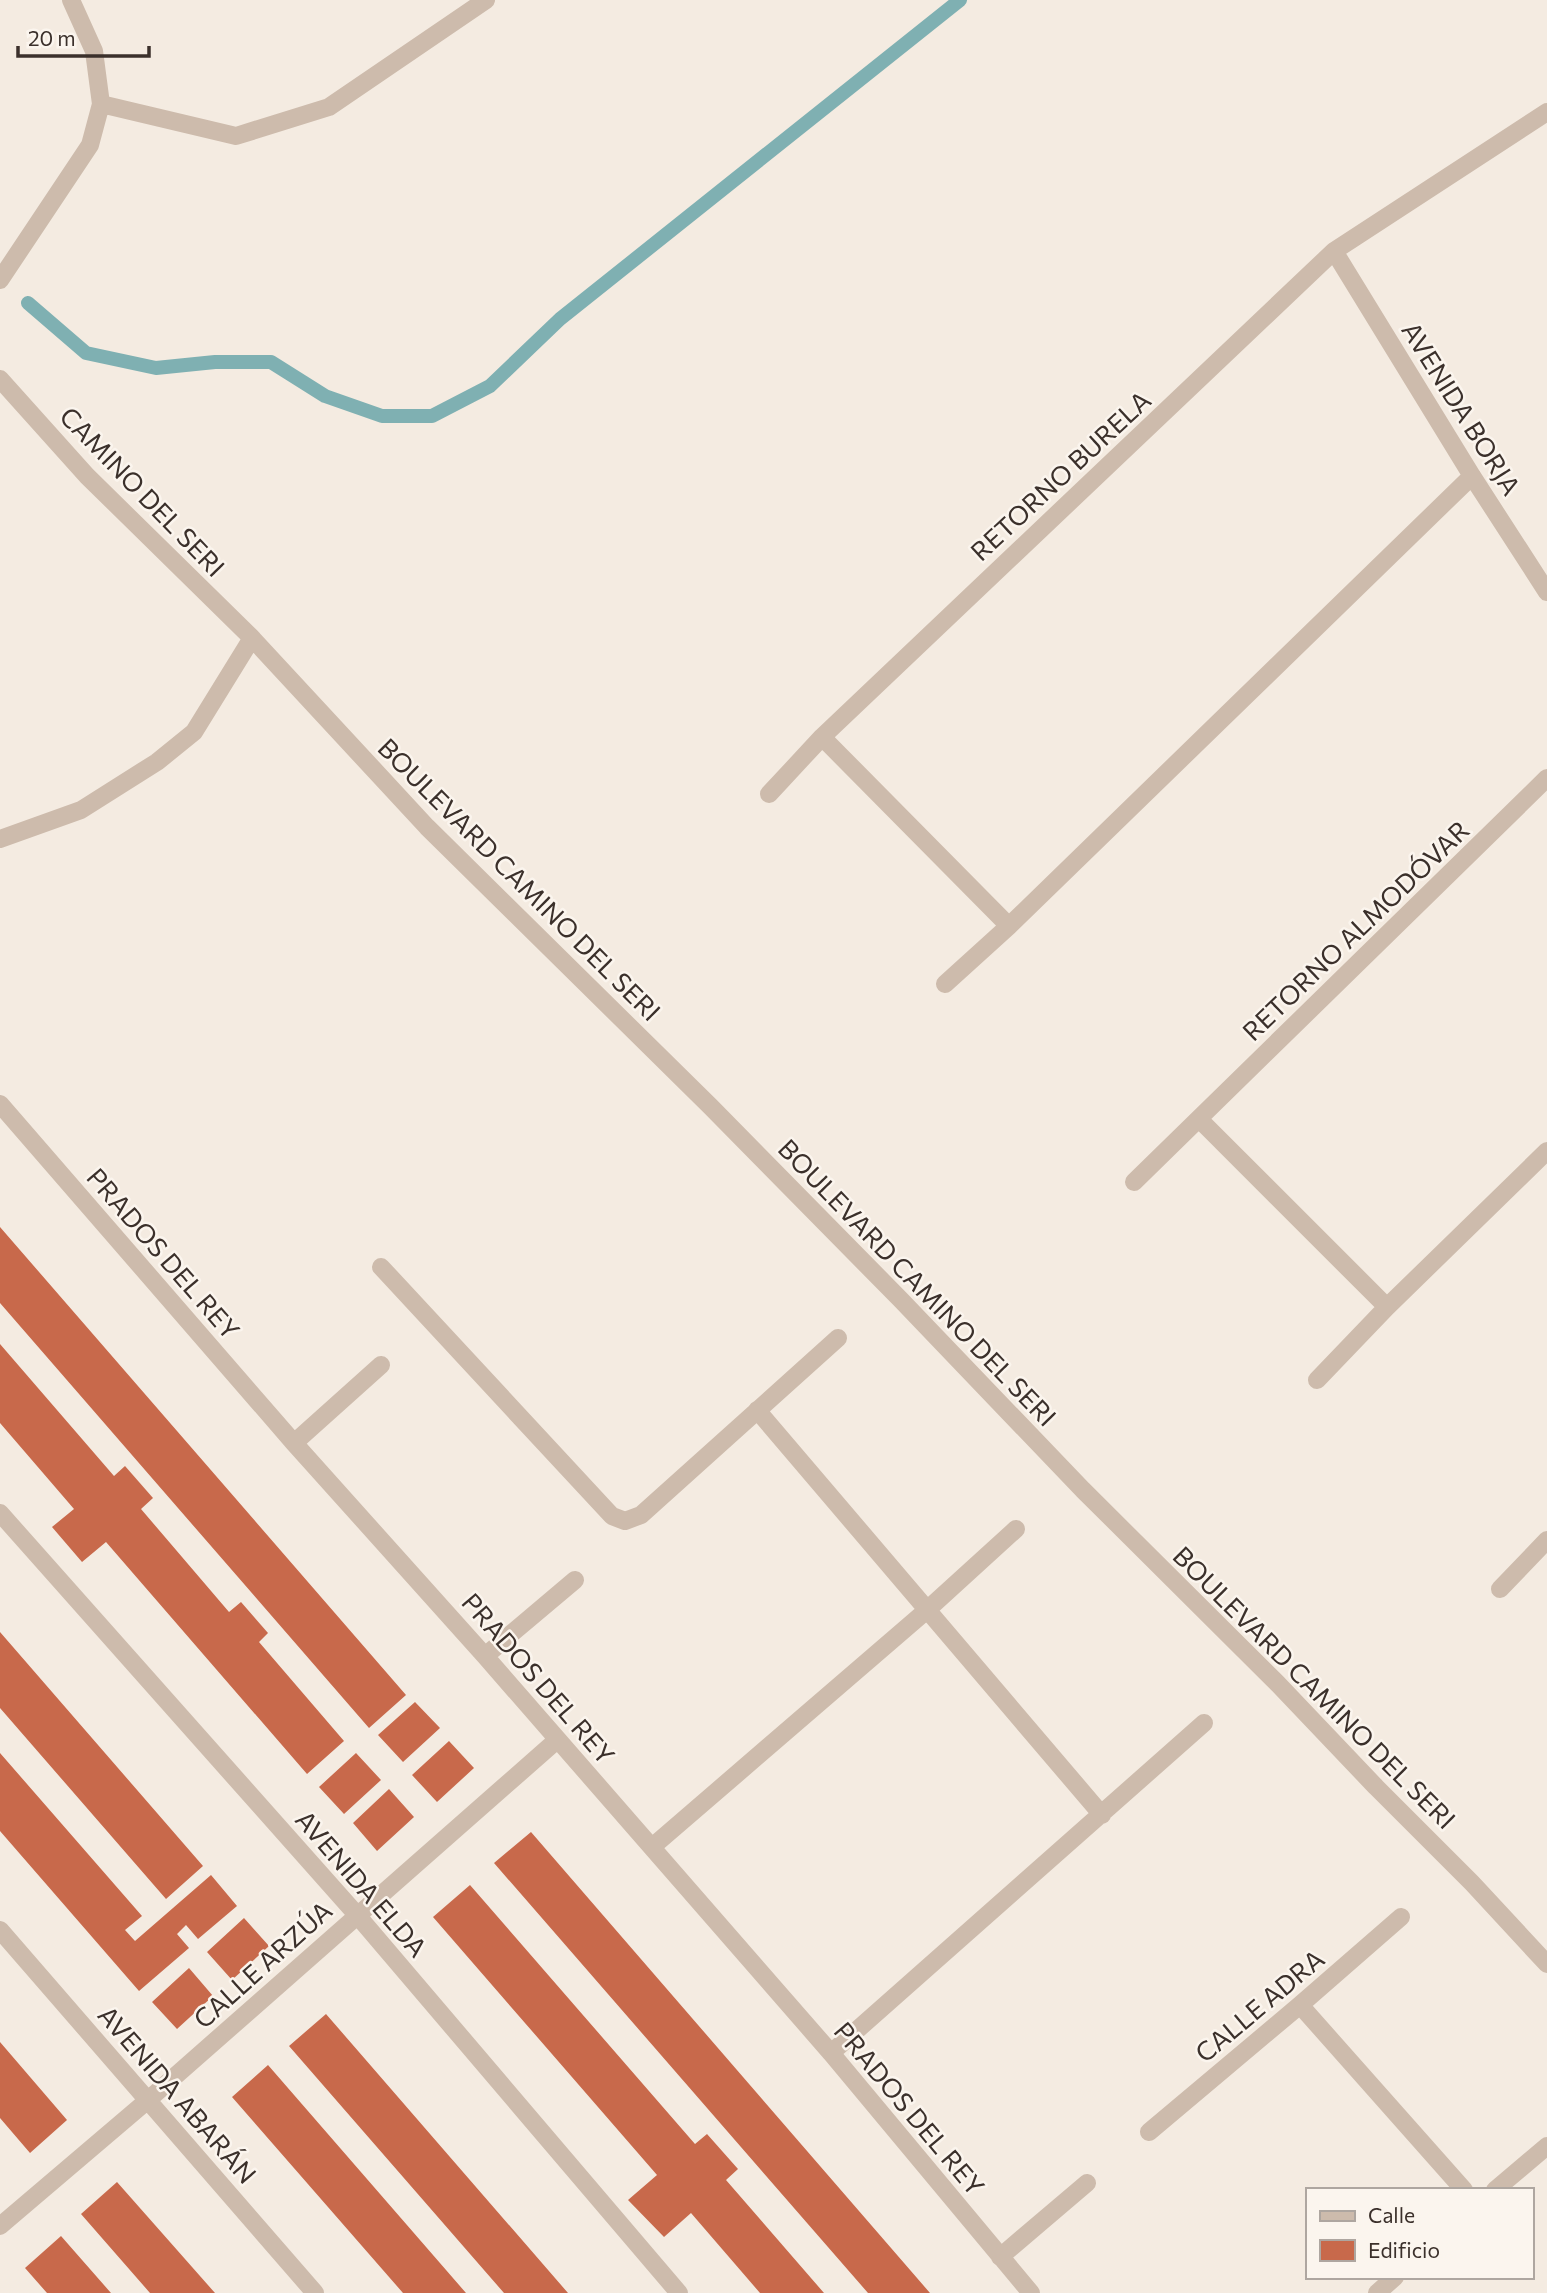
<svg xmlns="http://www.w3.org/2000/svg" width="1547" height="2293" font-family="Commissioner,sans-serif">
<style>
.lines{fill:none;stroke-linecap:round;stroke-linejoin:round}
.stream{stroke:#7fb0b2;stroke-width:14}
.building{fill:#c8694b}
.minor{stroke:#cdbbac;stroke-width:18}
.labels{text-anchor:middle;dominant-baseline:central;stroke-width:5;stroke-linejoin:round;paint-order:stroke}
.street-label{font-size:26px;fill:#3b302b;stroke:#fbf5ee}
</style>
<rect width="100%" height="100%" fill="#f4ebe1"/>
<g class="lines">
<path class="stream" d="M 28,303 L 86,353 L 156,368 L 215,362 L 271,362 L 325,396 L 382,416 L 432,416 L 490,386 L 560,319 L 960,0"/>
</g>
<path class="building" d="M 0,1227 L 406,1695 L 369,1728 L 0,1303 Z
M 0,1344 L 114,1476 L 125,1466 L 153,1498 L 141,1509 L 229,1612 L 241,1602 L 268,1633 L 259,1642 L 344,1741 L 307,1774 L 106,1542 L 82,1562 L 52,1527 L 74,1509 L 0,1423 Z
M 0,1632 L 203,1866 L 166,1899 L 0,1708 Z
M 415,1702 L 440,1728 L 403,1762 L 378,1735 Z
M 449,1741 L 474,1768 L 437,1802 L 412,1775 Z
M 0,1753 L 142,1916 L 125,1930 L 135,1941 L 211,1875 L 237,1906 L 198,1939 L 186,1925 L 177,1934 L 189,1948 L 139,1991 L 0,1831 Z
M 356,1753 L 381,1780 L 344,1814 L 319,1787 Z
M 389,1789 L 414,1817 L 377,1851 L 353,1823 Z
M 531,1832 L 930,2293 L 868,2293 L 494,1863 Z
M 470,1885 L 695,2144 L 707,2134 L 738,2169 L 726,2180 L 824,2293 L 760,2293 L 691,2213 L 664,2237 L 628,2200 L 657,2175 L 433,1917 Z
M 244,1918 L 269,1946 L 232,1980 L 207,1952 Z
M 189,1968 L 213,1996 L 177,2029 L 152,2002 Z
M 326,2014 L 568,2293 L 504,2293 L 289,2046 Z
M 0,2042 L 67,2120 L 30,2153 L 0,2118 Z
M 268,2065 L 466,2293 L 403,2293 L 232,2097 Z
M 117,2182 L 215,2293 L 150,2293 L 81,2214 Z
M 61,2236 L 111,2293 L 47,2293 L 25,2268 Z"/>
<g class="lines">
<path class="minor" d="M 101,104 L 236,136 L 329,107 L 486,0
M 1334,251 L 1472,476 L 1547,592
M 0,280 L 90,145 L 101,104 L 94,51 L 71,0
M 0,379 L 87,476 L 252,638 L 427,827 L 710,1106 L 901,1300 L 1083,1490 L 1278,1684 L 1376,1787 L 1472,1883 L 1547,1964
M 822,737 L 1009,926
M 769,794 L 822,737 L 1334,251 L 1547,112
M 0,839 L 81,810 L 157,762 L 194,732 L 252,638
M 945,984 L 1009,926 L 1472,476
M 0,1104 L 294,1443 L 485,1656 L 831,2053 L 1031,2293
M 1199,1119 L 1387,1307
M 1134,1182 L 1547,778
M 381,1267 L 612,1516 L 625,1521 L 641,1515 L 838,1338
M 1317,1380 L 1387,1307 L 1547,1151
M 757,1410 L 1102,1815
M 294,1443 L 381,1365
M 0,1513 L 357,1915 L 679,2293
M 1500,1589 L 1547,1540
M 485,1656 L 575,1580
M 652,1847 L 927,1610 L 1016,1529
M 0,1930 L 315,2293
M 1300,2005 L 1464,2190
M 831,2053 L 1204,1723
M 1149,2132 L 1300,2005 L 1401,1917
M 1495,2190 L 1547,2146
M 0,2226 L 148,2100 L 557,1740
M 1000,2257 L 1087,2183
M 1377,2293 L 1395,2277"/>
</g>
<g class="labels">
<g class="street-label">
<text transform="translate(1462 408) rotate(58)">AVENIDA BORJA</text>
<text transform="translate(1060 475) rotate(-43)">RETORNO BURELA</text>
<text transform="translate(143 491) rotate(46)">CAMINO DEL SERI</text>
<text transform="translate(520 879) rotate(45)">BOULEVARD CAMINO DEL SERI</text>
<text transform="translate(1355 930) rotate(-44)">RETORNO ALMODÓVAR</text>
<text transform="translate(164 1253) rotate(49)">PRADOS DEL REY</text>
<text transform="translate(918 1282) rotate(46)">BOULEVARD CAMINO DEL SERI</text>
<text transform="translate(539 1678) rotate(49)">PRADOS DEL REY</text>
<text transform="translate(1315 1687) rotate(45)">BOULEVARD CAMINO DEL SERI</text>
<text transform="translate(362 1883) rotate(49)">AVENIDA ELDA</text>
<text transform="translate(262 1964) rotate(-42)">CALLE ARZÚA</text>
<text transform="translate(1259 2005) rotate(-40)">CALLE ADRA</text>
<text transform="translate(178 2094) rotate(49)">AVENIDA ABARÁN</text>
<text transform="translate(910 2108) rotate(50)">PRADOS DEL REY</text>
</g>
</g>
<rect x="1306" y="2188" width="228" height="91" fill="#fbf5ee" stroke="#aea6a0" stroke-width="2"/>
<rect x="1320" y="2211" width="35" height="10" fill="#cdbbac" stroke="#aea6a0" stroke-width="2"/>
<text x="1368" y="2223" font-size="21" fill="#3b302b">Calle</text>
<rect x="1320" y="2240" width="35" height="21" fill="#c8694b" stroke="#aea6a0" stroke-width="2"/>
<text x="1368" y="2258" font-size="21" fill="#3b302b">Edificio</text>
<path d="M18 46v10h131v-10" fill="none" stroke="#3b302b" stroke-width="3.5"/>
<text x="28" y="46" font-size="21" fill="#3b302b" stroke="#fbf5ee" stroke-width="5" paint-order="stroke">20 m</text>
</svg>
